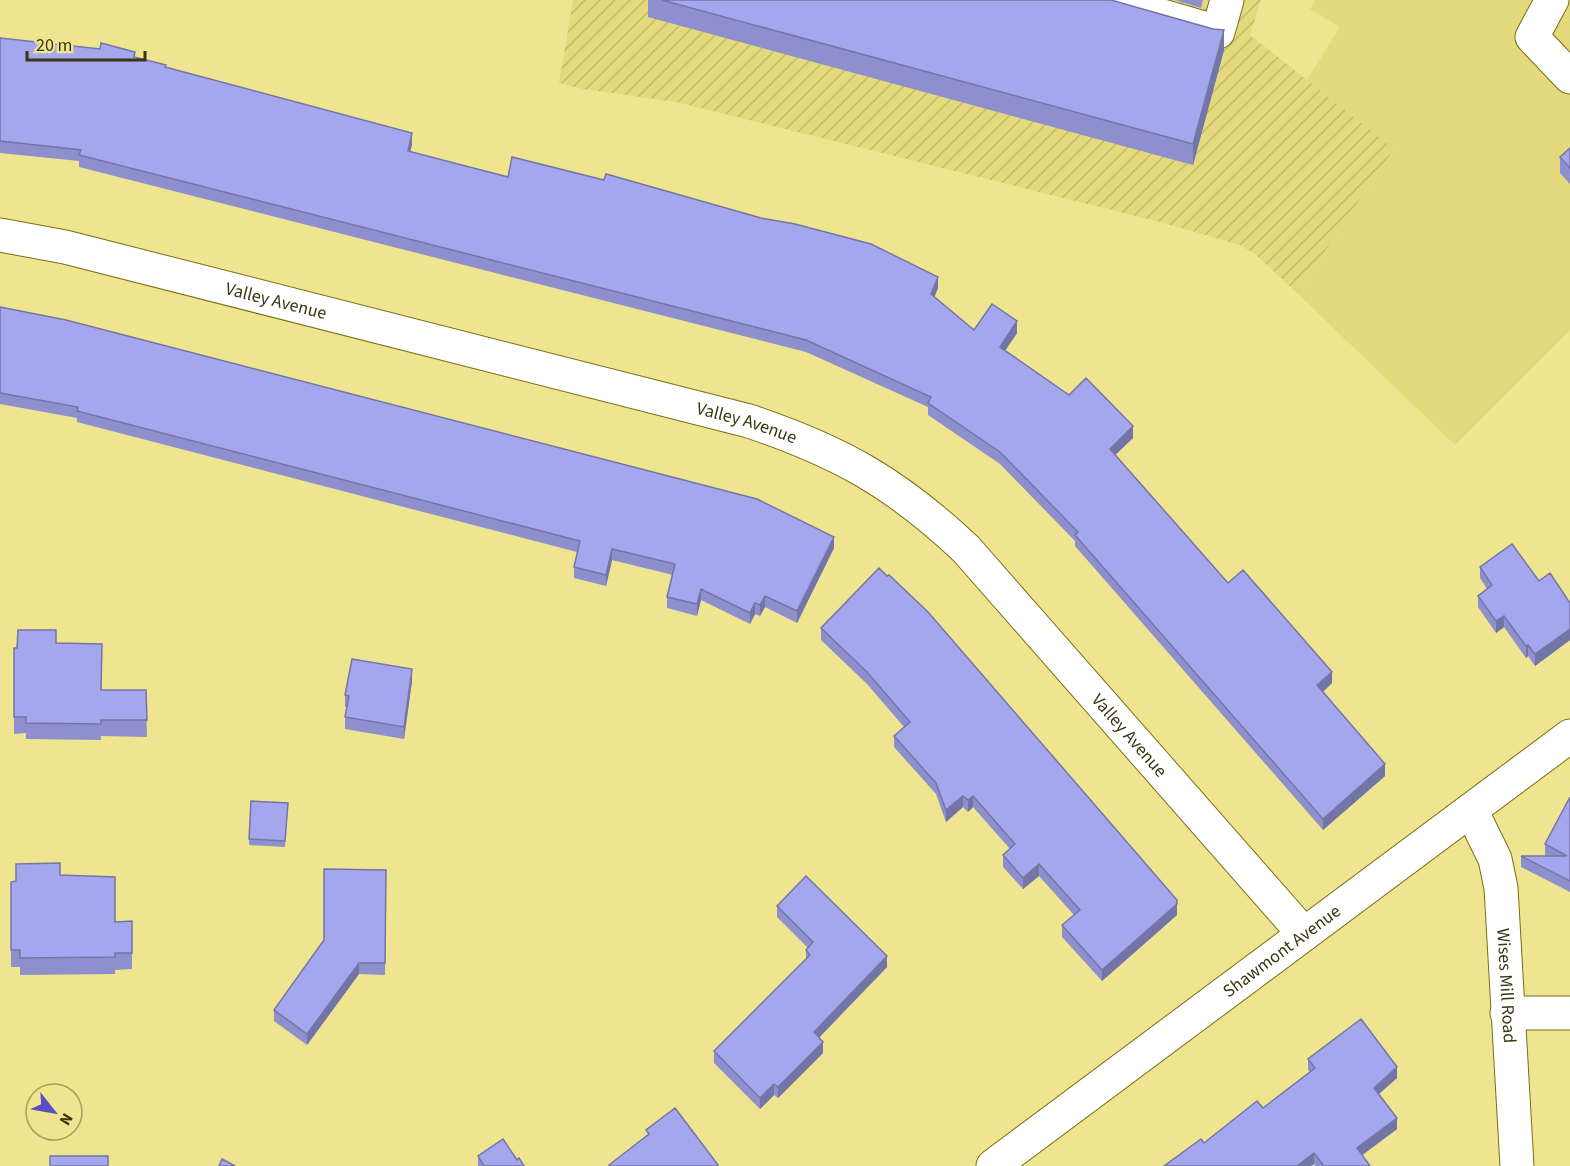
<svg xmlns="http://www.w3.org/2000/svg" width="1570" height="1166" font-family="'Source Sans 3',sans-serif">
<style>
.built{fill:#e4d97c}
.industrial{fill:url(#industrial-furrows)}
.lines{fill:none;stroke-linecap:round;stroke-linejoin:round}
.minor-casing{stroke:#796f14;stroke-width:35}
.minor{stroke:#fff;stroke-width:33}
.wall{fill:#8e90cd}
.shaded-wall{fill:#7475a7}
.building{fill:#a5a7ee;stroke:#7475a7;stroke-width:1.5}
.labels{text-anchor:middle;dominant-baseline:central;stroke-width:4.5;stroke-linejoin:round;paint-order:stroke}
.street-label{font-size:18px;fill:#393512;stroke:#efe591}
</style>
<defs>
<pattern id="industrial-furrows" width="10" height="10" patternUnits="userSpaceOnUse" patternTransform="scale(1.5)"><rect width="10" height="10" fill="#e4d97c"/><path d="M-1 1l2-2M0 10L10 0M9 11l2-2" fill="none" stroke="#c4bb6a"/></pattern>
</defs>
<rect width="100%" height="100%" fill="#efe591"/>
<path class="built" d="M 1315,0 L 1570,0 L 1570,330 L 1455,445 L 1297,293 L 1394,149 L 1307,80 L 1340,27 L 1310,9 Z"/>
<path class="industrial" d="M 573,0 L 1261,0 L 1250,35 L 1394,149 L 1297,293 L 1256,255 L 1240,245 L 1160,222 L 676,102 L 583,89 L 559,83 Z"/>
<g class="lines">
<g class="minor-casing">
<g id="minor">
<path d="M 1107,0 L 1218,32 L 1227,0"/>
<path d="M 1552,0 L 1532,37 L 1570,77"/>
<path id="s1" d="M 0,235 L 65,247 L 749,421 C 841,452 896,483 966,549 L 1304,934"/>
<path id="s2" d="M 1471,810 L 1495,859 L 1501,888 L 1517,1166"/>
<path d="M 1507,1013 L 1570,1013"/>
<path id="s3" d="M 993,1166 L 1570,736"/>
</g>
</g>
<use href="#minor" class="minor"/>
</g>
<path class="wall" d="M 648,0 L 1111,0 L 1224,50 L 1193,165 L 648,17 Z
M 1175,0 L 1203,0 L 1201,8 Z
M 0,38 L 135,57 L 166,67 L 412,144 L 410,152 L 938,288 L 934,297 L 974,330 L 1017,333 L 1005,351 L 1133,438 L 1115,455 L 1228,583 L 1332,683 L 1323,692 L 1385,776 L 1323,830 L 1075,546 L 1075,541 L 1000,464 L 928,415 L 928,407 L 806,352 L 79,167 L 79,161 L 0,153 Z
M 1570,148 L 1570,184 L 1560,173 L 1560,157 Z
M 0,307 L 834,548 L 797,623 L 765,607 L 760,616 L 755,614 L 750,624 L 701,600 L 697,616 L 667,608 L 667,597 L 673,575 L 612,560 L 606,586 L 574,578 L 574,567 L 577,552 L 77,422 L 77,418 L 0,404 Z
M 1480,567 L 1539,581 L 1570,603 L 1570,640 L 1535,666 L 1528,656 L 1526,658 L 1504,627 L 1496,633 L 1478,607 L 1478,596 L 1487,589 L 1480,578 Z
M 821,628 L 1177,915 L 1102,981 L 1062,937 L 1062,925 L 1074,915 L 1039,876 L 1023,889 L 1003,867 L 1003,855 L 1010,849 L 973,807 L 968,812 L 963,807 L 946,822 L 936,794 L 894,747 L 894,736 L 904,727 L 867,684 L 821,640 Z
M 56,643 L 102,690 L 146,690 L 147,737 L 101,736 L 101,740 L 26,739 L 26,733 L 14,734 L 14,648 Z
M 412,681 L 404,739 L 345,729 L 345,717 L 347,707 L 345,707 L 345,695 Z
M 1570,797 L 1570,892 L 1521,867 L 1521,856 L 1546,856 L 1545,855 L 1545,844 Z
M 251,801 L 288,803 L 285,847 L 249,845 Z
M 386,870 L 385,975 L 359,974 L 307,1045 L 274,1021 L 274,1010 Z
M 60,875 L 115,922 L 132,921 L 132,969 L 115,970 L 115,974 L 20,975 L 20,967 L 11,967 L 11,882 Z
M 777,906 L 887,967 L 819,1037 L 823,1053 L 778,1098 L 774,1095 L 760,1109 L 714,1063 L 714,1051 L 806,959 L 806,950 L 808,948 L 777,917 Z
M 1308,1059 L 1397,1078 L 1379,1094 L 1397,1129 L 1362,1155 L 1370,1166 L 1315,1166 L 1314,1164 L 1311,1166 L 1164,1166 L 1263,1108 L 1310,1072 L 1308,1070 Z
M 478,1156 L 517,1160 L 524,1166 L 478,1166 Z"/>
<path class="shaded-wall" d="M 1224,30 L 1224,50 L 1193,165 L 1193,144 Z
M 412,133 L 412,144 L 408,162 L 408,151 Z
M 938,277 L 938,288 L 931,306 L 931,294 Z
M 1017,321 L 1017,333 L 1000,358 L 1000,347 Z
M 1133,426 L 1133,438 L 1110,460 L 1110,449 Z
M 834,537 L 834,548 L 797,623 L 797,611 Z
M 612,549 L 612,560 L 606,586 L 606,575 Z
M 701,589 L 701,600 L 697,616 L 697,604 Z
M 765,596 L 765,607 L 760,616 L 760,605 Z
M 755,603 L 755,614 L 750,624 L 750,613 Z
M 1504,616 L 1504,627 L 1496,633 L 1496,621 Z
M 1570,629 L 1570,640 L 1535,666 L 1535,654 Z
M 1528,645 L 1528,656 L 1526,658 L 1526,646 Z
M 412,669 L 412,681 L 404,739 L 404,727 Z
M 1332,672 L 1332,683 L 1317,697 L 1317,685 Z
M 1385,764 L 1385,776 L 1323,830 L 1323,819 Z
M 963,796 L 963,807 L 946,822 L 946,810 Z
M 973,796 L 973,807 L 968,812 L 968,800 Z
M 1039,864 L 1039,876 L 1023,889 L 1023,878 Z
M 1177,904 L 1177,915 L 1102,981 L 1102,970 Z
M 887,956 L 887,967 L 814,1043 L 814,1032 Z
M 359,963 L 359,974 L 307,1045 L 307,1034 Z
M 823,1042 L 823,1053 L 778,1098 L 778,1087 Z
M 1397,1067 L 1397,1078 L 1374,1098 L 1374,1088 Z
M 774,1084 L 774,1095 L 760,1109 L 760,1098 Z
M 1397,1118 L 1397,1129 L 1357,1159 L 1357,1148 Z
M 1314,1153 L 1314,1164 L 1311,1166 L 1297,1166 Z"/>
<path class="building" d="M 662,0 L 1111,0 L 1213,29 L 1224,30 L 1193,144 Z
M 0,38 L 100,49 L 101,43 L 135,52 L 134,57 L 166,65 L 165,67 L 412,133 L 408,151 L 508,177 L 512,157 L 604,180 L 606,174 L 761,218 L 795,224 L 871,244 L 938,277 L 931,294 L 974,330 L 992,304 L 1017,321 L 1000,347 L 1069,395 L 1086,378 L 1133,426 L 1110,449 L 1228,583 L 1243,570 L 1332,672 L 1317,685 L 1385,764 L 1323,819 L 1075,535 L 1078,532 L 1000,452 L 928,403 L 931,397 L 806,340 L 79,155 L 81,150 L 0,141 Z
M 1570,148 L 1570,168 L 1560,157 Z
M 0,307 L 66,320 L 757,499 L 834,537 L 797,611 L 765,596 L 760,605 L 755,603 L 750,613 L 701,589 L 697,604 L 667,597 L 675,564 L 612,549 L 606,575 L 574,567 L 580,541 L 77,411 L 78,407 L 0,393 Z
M 1512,544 L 1539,581 L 1550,573 L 1570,603 L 1570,629 L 1535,654 L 1528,645 L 1526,646 L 1504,616 L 1496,621 L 1478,596 L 1492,585 L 1480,567 Z
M 879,568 L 887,576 L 889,575 L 928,612 L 1177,900 L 1177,904 L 1102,970 L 1062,925 L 1080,910 L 1039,864 L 1023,878 L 1003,855 L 1015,844 L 973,796 L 968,800 L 963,796 L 946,810 L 936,783 L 894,736 L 910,722 L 867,672 L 821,628 Z
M 18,630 L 56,630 L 56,643 L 102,644 L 101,690 L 146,690 L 147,720 L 101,720 L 101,724 L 26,723 L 26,717 L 14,717 L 14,648 L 17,648 Z
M 352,659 L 412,669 L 404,727 L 345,717 L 349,696 L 345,695 Z
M 1570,797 L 1570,881 L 1521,856 L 1567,856 L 1545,844 Z
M 251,801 L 288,803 L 285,841 L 249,839 Z
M 60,863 L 60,875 L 115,877 L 115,922 L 132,921 L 132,953 L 115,953 L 115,957 L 20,958 L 20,950 L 11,950 L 11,882 L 16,881 L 16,864 Z
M 324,869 L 386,870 L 385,963 L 359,963 L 307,1034 L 274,1010 L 324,940 Z
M 806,876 L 887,956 L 814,1032 L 823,1042 L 778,1087 L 774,1084 L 760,1098 L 714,1051 L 810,955 L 806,950 L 813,942 L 777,906 Z
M 1361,1019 L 1397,1067 L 1374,1088 L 1397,1118 L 1357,1148 L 1370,1166 L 1324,1166 L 1314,1153 L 1297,1166 L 1164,1166 L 1201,1139 L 1204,1143 L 1257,1101 L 1263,1108 L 1315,1068 L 1308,1059 Z
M 675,1108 L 718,1165 L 717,1166 L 609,1166 L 609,1165 L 649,1134 L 646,1130 Z
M 503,1139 L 517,1160 L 519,1158 L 524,1166 L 484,1166 L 478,1156 Z
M 50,1156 L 108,1156 L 108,1166 L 50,1166 Z
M 222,1159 L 235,1166 L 219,1166 Z"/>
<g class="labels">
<g class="street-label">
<text stroke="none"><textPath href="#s1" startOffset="284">Valley Avenue</textPath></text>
<text stroke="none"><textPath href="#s1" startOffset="770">Valley Avenue</textPath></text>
<text stroke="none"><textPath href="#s1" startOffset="1274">Valley Avenue</textPath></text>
<text stroke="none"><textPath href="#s3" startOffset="360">Shawmont Avenue</textPath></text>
<text stroke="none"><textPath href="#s2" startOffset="182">Wises Mill Road</textPath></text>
</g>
</g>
<g transform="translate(54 1112) rotate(121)"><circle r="28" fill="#efe591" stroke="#a69f5e" stroke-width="1.5"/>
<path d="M0-4.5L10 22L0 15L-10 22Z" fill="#5a4dc5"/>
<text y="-9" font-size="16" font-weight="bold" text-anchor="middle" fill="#393512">N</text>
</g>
<path d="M27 51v9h118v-9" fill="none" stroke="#393512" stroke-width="3"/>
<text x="36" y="51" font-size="18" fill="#393512" stroke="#efe591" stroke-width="4.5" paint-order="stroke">20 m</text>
</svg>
